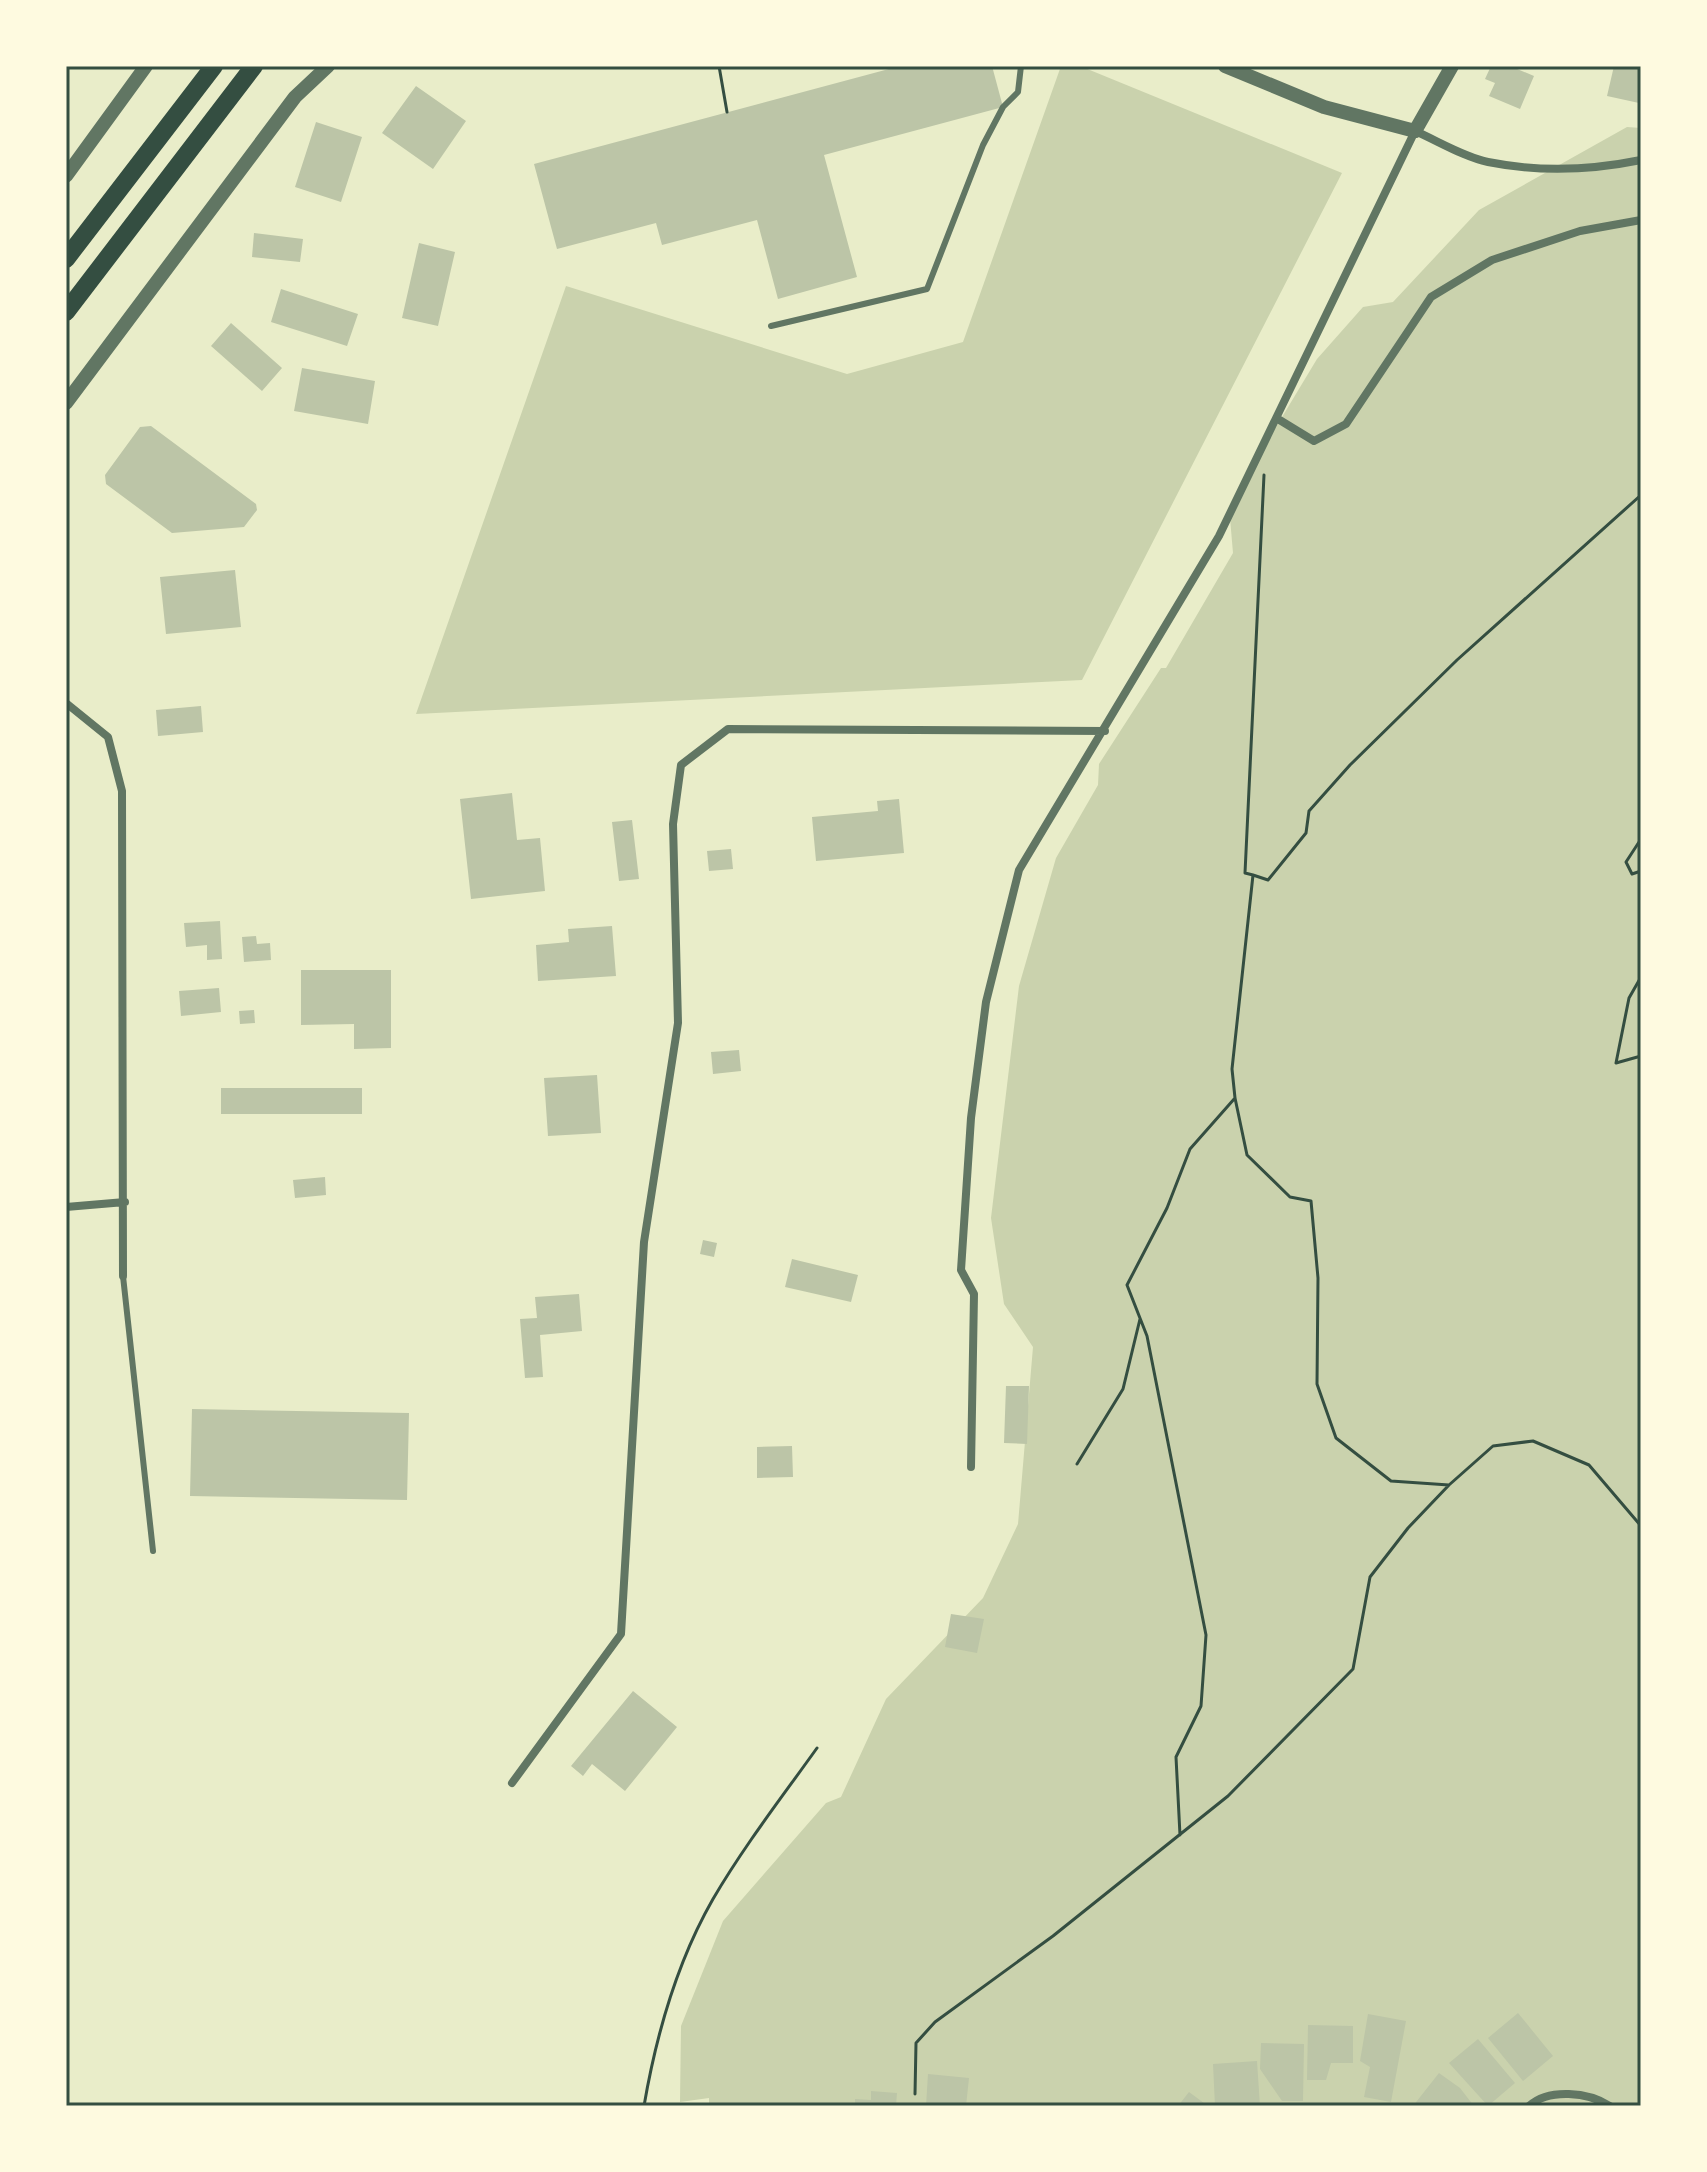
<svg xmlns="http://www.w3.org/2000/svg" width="1707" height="2172" font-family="'DM Sans',sans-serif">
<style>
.green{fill:#cad2ad}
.building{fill:#bcc5a7}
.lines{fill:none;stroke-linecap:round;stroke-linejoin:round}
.path{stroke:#344e41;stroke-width:3}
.service{stroke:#617663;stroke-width:6}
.minor{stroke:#617663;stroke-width:8}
.tertiary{stroke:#617663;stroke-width:14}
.trunk{stroke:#344e41;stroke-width:18}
.neatline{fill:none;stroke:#344e41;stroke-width:3}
</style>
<rect width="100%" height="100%" fill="#e9edc9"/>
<path class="green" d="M 1061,66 L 1080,66 L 1342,173 L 1082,680 L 416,714 L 566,286 L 847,374 L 963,342 Z
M 1627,127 L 1641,128 L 1641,2106 L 709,2106 L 709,2098 L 680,2102 L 681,2026 L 723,1921 L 826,1803 L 841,1797 L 886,1699 L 983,1598 L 1018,1524 L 1033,1347 L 1004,1304 L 991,1218 L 1019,986 L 1056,858 L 1098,785 L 1099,764 L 1161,668 L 1166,668 L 1233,553 L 1230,518 L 1264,447 L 1317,359 L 1363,307 L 1393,302 L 1479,210 Z"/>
<path class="building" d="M 900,66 L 992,66 L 1003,107 L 824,155 L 857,277 L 778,299 L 757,220 L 662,245 L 656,223 L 557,249 L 534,164 Z
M 1491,66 L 1510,66 L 1534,76 L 1520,109 L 1489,96 L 1495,83 L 1485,79 Z
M 1614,66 L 1641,66 L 1639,103 L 1607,96 Z
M 416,86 L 466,121 L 433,169 L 382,133 Z
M 316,122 L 362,137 L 341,202 L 295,187 Z
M 254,233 L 303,239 L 300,262 L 252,257 Z
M 419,243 L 455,252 L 438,326 L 402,318 Z
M 281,289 L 358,314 L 347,346 L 271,322 Z
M 231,323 L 282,368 L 262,391 L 211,346 Z
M 302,368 L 375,381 L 368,424 L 294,411 Z
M 151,426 L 256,504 L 257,510 L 244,527 L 172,533 L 106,484 L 105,475 L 140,427 Z
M 235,570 L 241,627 L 166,634 L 160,577 Z
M 201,706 L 203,732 L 158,736 L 156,710 Z
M 512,793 L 517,840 L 540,838 L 545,891 L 471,899 L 460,799 Z
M 899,799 L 904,853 L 816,861 L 812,817 L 878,811 L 877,801 Z
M 632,820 L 639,879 L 619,881 L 612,822 Z
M 731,849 L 733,869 L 709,871 L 707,851 Z
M 220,921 L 222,959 L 207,960 L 207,945 L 186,947 L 184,923 Z
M 612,926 L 616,976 L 538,981 L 536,945 L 569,942 L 568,929 Z
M 256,936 L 257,944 L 270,943 L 271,960 L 244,962 L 242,937 Z
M 301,970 L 391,970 L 391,1048 L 354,1049 L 354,1024 L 301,1025 Z
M 219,988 L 221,1012 L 181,1016 L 179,991 Z
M 254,1010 L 255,1023 L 240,1024 L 239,1011 Z
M 739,1050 L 741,1071 L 713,1074 L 711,1052 Z
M 597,1075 L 601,1133 L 548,1136 L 544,1078 Z
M 221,1088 L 362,1088 L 362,1114 L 221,1114 Z
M 325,1177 L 326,1195 L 295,1198 L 293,1180 Z
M 703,1240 L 717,1243 L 714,1257 L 700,1254 Z
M 792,1259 L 858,1275 L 851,1302 L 785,1287 Z
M 579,1294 L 582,1331 L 540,1335 L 543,1377 L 525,1378 L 520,1319 L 537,1318 L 535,1297 Z
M 1006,1386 L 1029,1386 L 1027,1444 L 1004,1443 Z
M 192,1409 L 409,1413 L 407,1500 L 190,1496 Z
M 792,1446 L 793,1477 L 757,1478 L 757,1447 Z
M 951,1614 L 984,1619 L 977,1653 L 945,1647 Z
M 633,1691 L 677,1727 L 625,1791 L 592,1764 L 583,1776 L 571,1766 Z
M 1518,2013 L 1553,2056 L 1523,2081 L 1488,2038 Z
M 1368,2014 L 1406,2021 L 1391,2102 L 1364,2097 L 1370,2067 L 1360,2061 Z
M 1308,2025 L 1353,2026 L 1353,2063 L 1331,2063 L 1326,2080 L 1307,2080 Z
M 1478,2039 L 1515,2083 L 1488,2106 L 1449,2063 Z
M 1261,2043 L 1304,2044 L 1303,2101 L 1282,2101 L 1260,2069 Z
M 1257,2061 L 1260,2106 L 1215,2106 L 1213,2064 Z
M 1439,2073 L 1460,2088 L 1474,2106 L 1413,2106 Z
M 928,2074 L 969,2078 L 966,2106 L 926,2106 Z
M 871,2091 L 897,2093 L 896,2106 L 855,2106 L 855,2099 L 871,2100 Z
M 1189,2092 L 1208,2106 L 1178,2106 Z"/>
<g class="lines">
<path class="path" d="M 719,66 L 727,112
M 1264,475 L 1245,873 L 1253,875 L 1232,1069 L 1235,1098 L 1247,1155 L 1290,1197 L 1311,1201 L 1318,1278 L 1317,1384 L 1336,1438 L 1391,1481 L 1449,1485 L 1493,1446 L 1533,1441 L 1589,1465 L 1641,1526
M 1641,839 L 1626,862 L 1632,874 L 1641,871
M 1253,875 L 1268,880 L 1306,833 L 1309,811 L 1350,765 L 1457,660 L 1641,495
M 1641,977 L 1629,998 L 1616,1063 L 1641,1056
M 1077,1464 L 1123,1389 L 1140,1319
M 1180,1835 L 1176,1757 L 1201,1706 L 1206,1635 L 1147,1336 L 1127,1285 L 1167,1208 L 1190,1149 L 1235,1098
M 915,2094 L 916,2043 L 935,2022 L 1053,1936 L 1228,1796 L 1353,1669 L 1370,1577 L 1408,1528 L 1449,1485
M 560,2106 L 597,2106
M 644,2106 C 656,2036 678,1960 713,1899 C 744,1846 782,1797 817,1748"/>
<path class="service" d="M 771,326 L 927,289 L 983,145 L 1003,107 L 1018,92 L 1021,66
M 123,1276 L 153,1551"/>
<path class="minor" d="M 1278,419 L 1314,441 L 1346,424 L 1431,297 L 1492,260 L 1580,231 L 1641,220
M 66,703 L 108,737 L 122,791 L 123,1276
M 66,1207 L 125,1202
M 971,1467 L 974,1294 L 961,1270 L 971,1118 L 986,1002 L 1019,870 L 1219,536 L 1415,131 C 1438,141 1464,157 1488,162 C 1538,172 1592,170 1641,160
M 512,1783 L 621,1634 L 644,1242 L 678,1023 L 673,824 L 681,765 L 728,729 L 1105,731
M 1529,2106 C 1549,2088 1588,2092 1610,2106"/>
<path class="tertiary" d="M 1225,66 L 1324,107 L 1415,131 L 1452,66
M 66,176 L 146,66
M 66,403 L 295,97 L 328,66"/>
<path class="trunk" d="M 66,259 L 214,66
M 66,312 L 254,66"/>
</g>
<rect width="1707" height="2172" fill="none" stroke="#fefae0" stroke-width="136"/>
<rect x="68" y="68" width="1571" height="2036" class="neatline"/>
</svg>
